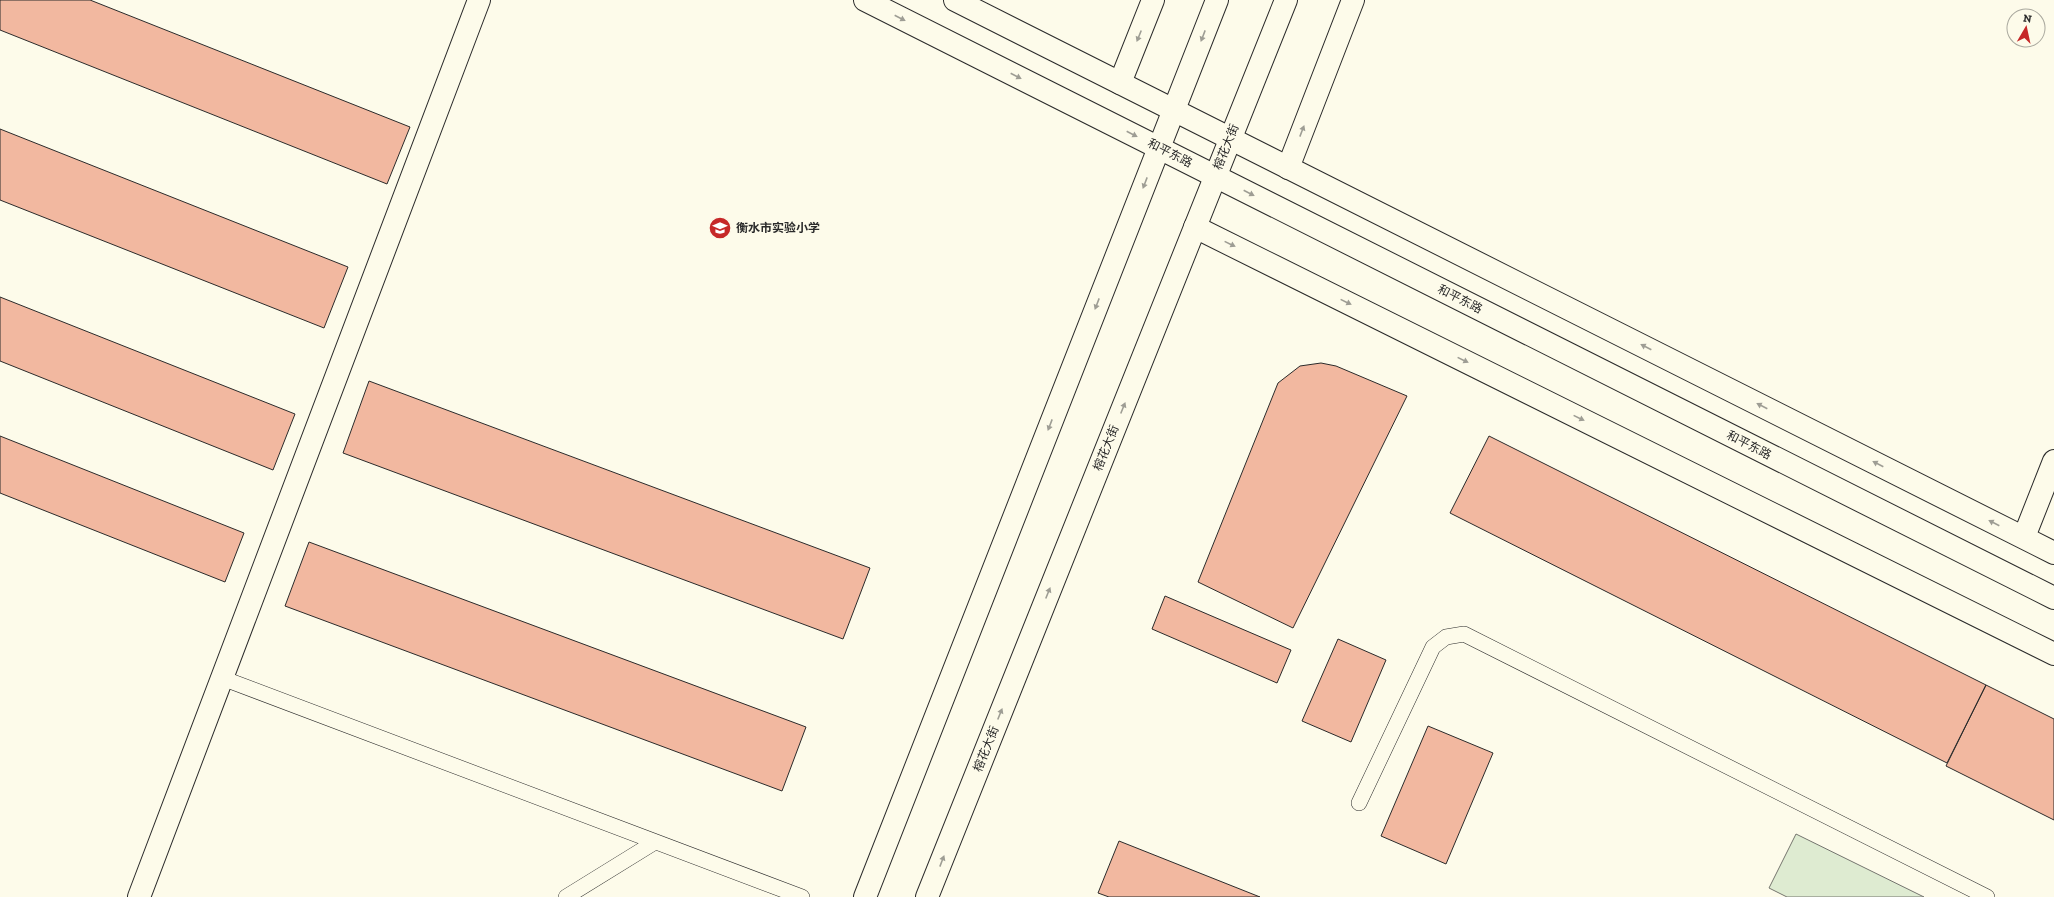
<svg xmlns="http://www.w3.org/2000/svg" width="2054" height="897" font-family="'Zilla Slab','Noto Sans SC',serif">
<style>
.green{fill:#deebd1;stroke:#74746e}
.building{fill:#f2b8a0;stroke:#2b2b2b}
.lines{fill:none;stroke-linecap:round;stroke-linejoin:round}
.lane-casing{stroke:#2b2b2b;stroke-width:16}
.street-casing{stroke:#2b2b2b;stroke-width:24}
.secondary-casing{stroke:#2b2b2b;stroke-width:24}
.primary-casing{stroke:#2b2b2b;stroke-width:24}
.lane{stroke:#fdfbea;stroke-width:15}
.street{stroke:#fdfbea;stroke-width:22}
.secondary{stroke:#fdfbea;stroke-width:22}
.primary{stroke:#fdfbea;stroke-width:22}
.oneway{fill:#9e9d94}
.labels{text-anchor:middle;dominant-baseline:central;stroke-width:3;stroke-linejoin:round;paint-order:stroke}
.street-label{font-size:12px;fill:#2b2b2b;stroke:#fdfbea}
.poi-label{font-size:12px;font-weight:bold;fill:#2b2b2b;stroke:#fdfbea;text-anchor:start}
</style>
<rect width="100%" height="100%" fill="#fdfbea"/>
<path class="green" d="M 1796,834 L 1924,897 L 1787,897 L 1769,888 Z"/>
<path class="building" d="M 0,0 L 90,0 L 410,127 L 387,184 L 0,30 Z
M 0,129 L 348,267 L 324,328 L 0,200 Z
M 0,297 L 295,414 L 273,470 L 0,361 Z
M 1321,363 L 1336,366 L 1407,396 L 1293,628 L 1198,582 L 1278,383 L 1300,366 Z
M 369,381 L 870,568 L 843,639 L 343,453 Z
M 0,436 L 244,533 L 225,582 L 0,493 Z
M 1489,436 L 1986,685 L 1947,763 L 1450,513 Z
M 309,542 L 806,727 L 782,791 L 285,606 Z
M 1165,596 L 1291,650 L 1277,683 L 1152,629 Z
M 1338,639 L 1386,660 L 1351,742 L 1302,721 Z
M 1986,685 L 2054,719 L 2054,820 L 1946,766 Z
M 1428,726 L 1493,753 L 1446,864 L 1381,836 Z
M 1119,841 L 1260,897 L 1109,897 L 1098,893 Z"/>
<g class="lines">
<g class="lane-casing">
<path id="lane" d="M 222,678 L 802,897
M 1359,803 L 1433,647 L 1446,637 L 1464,634 L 1987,897
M 566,897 L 655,842"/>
</g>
<g class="street-casing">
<path id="street" d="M 1120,83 L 1153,0
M 1288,168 L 1353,0
M 1195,227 L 2054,654
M 2024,537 L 2054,461
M 139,897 L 479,0"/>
</g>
<g class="secondary-casing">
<path id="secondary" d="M 865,0 L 2054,598
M 955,0 L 2054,553"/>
</g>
<g class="primary-casing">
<path id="primary" d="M 865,897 L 1217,0
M 927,897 L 1286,0"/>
</g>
<use href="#lane" class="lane"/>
<use href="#street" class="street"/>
<use href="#secondary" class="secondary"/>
<use href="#primary" class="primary"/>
</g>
<defs><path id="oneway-solid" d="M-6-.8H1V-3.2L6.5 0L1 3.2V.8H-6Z"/></defs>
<g class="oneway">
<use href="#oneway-solid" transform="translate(900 18) rotate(27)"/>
<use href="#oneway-solid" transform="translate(1139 36) rotate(112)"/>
<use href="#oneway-solid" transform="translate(1203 36) rotate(111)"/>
<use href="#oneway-solid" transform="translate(1016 76) rotate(27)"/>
<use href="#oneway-solid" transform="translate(1302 131) rotate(-69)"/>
<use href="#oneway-solid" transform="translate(1132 134) rotate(27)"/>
<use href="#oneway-solid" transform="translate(1145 183) rotate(111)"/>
<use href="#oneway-solid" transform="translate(1249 193) rotate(27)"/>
<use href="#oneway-solid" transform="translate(1230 244) rotate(26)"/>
<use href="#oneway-solid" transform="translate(1346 302) rotate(26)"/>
<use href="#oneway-solid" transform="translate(1097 304) rotate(111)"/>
<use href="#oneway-solid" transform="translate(1646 347) rotate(-153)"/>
<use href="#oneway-solid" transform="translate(1463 360) rotate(26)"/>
<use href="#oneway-solid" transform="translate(1762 406) rotate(-153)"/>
<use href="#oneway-solid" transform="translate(1123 408) rotate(-68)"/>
<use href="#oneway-solid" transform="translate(1579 418) rotate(26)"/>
<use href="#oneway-solid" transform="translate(1050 425) rotate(111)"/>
<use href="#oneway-solid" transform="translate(1878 464) rotate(-153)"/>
<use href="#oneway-solid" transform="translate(1994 523) rotate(-153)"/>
<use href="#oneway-solid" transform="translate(1048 593) rotate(-68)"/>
<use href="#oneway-solid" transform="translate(1000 714) rotate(-68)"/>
<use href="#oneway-solid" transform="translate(942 861) rotate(-69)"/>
</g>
<defs>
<g id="school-disc" transform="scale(1.15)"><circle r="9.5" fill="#c62828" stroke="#fdfbea"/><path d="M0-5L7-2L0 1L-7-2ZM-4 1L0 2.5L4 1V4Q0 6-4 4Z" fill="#fff"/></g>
</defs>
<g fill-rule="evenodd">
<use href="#school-disc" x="720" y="228"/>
</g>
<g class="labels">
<g class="street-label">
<text transform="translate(1226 147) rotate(-68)">榕花大街</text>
<text transform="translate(1170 153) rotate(27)">和平东路</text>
<text transform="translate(1460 299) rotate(27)">和平东路</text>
<text transform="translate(1749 445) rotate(27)">和平东路</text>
<text transform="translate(1106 448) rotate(-68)">榕花大街</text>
<text transform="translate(986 749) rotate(-68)">榕花大街</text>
</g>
<g class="poi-label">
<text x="736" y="228">衡水市实验小学</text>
</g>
</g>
<g transform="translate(2026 28) rotate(9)"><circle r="19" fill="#fdfbea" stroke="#a9a89e"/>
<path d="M0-3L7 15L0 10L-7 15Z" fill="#c62828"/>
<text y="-6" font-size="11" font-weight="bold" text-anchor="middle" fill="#2b2b2b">N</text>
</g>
</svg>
